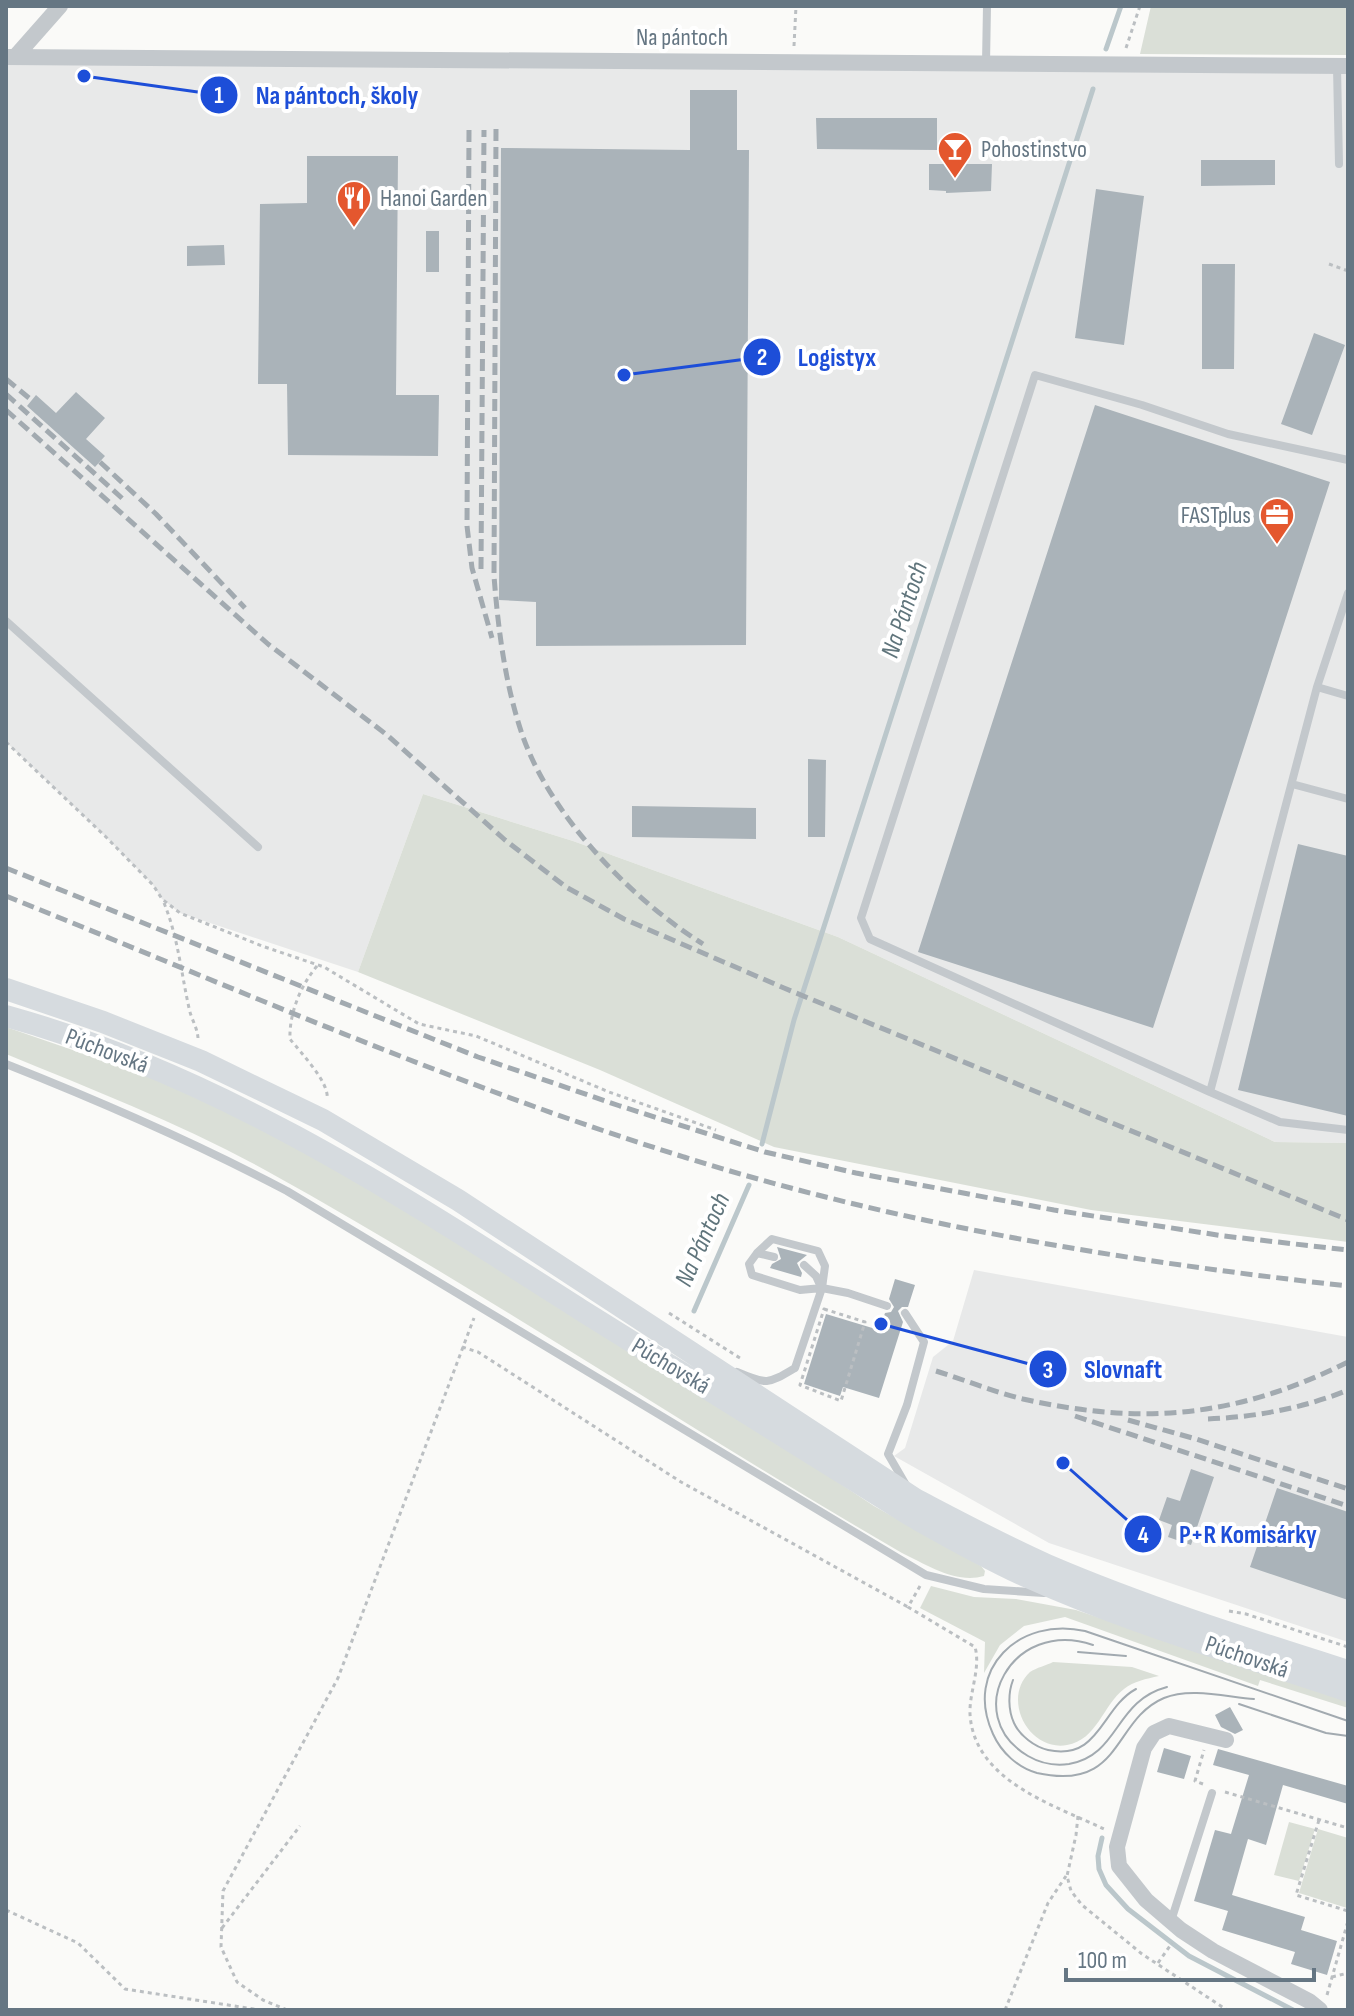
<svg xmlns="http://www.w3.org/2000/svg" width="1354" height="2016" font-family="'Sofia Sans Condensed',sans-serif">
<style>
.built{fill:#e8e9e9}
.green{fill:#dadfd7}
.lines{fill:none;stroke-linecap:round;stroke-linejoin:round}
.stream{stroke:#bbc7cb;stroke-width:5}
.building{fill:#aab3b9}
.path{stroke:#bbbfc2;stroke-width:3;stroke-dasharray:4 4;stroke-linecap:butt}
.service{stroke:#c3c8cc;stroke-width:8}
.minor{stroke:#c3c8cc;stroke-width:16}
.secondary{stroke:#d6dbdf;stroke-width:22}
.tram{stroke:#a2aab0;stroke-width:2}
.rail{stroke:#a2aab0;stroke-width:5;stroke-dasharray:12 6;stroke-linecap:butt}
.labels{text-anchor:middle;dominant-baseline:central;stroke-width:8;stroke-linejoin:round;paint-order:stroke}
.street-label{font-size:24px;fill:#657683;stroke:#fff}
.poi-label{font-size:24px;fill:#657683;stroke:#fff;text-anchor:start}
.water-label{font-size:26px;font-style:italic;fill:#60757c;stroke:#fff}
.leader{fill:none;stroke:#1d4ed8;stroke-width:3}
.callout-dot{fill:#1d4ed8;stroke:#fff;stroke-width:3}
.mark-label{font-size:24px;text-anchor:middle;font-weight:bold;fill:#fff}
.callout-label{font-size:26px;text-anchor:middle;font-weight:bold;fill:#1d4ed8;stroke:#fff;stroke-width:8;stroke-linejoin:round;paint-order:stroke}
</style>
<rect width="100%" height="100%" fill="#fafaf8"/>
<path class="built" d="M 6,57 L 1348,66 L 1348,1143 L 1275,1142 L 838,937 L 573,841 L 423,794 L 358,972 L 180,913 L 162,899 L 153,885 L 107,838 L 6,742 Z
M 974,1270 L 1348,1337 L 1348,1642 L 1049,1543 L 894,1456 L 905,1448 L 933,1357 L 953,1341 Z"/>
<path class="green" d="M 1151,6 L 1348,6 L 1348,55 L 1140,54 Z
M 423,794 L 573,841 L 838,937 L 1275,1142 L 1348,1143 L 1348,1242 L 1091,1210 L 774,1147 L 600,1070 L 358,972 Z
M 6,1027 L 148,1076 L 262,1128 L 349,1176 L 754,1427 L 874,1506 L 981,1566 L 985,1571 L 984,1576 C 956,1584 927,1565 902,1553 C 688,1429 482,1290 265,1170 C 182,1124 93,1090 6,1054 Z
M 931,1586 L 974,1597 L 1016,1599 L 1076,1610 L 1348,1700 L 1348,1708 L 1260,1680 L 1258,1686 L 1065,1617 L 1024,1626 L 1000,1645 L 984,1673 L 985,1642 L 920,1608 Z
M 1053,1662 L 1132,1667 L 1159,1676 C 1146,1679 1134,1681 1124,1689 C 1103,1705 1097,1740 1067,1745 C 1029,1752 1001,1699 1030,1672 C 1036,1668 1047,1665 1053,1662 Z
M 1289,1822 L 1315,1829 L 1299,1881 L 1274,1875 Z
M 1318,1829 L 1348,1838 L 1347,1908 L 1299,1893 Z"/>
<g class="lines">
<path class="stream" d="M 1106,49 L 1121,6
M 762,1144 L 794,1020 L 1093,89
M 694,1311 L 749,1185
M 1102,1838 L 1098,1856 L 1099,1869 L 1106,1885 L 1128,1909 L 1189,1956 L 1293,2010"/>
</g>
<path class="building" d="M 690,90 L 737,90 L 737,150 L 749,150 L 746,645 L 536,646 L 536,602 L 499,600 L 501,148 L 690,150 Z
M 816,118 L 937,118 L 937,150 L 817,149 Z
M 307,156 L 398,156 L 396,395 L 439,395 L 438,456 L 288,455 L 287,384 L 258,384 L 260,204 L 307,203 Z
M 1201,160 L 1275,160 L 1275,185 L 1201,186 Z
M 929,164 L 992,164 L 991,191 L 946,193 L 946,191 L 929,190 Z
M 1096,189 L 1144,196 L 1124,345 L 1075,338 Z
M 426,231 L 439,231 L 439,272 L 426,272 Z
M 224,245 L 225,265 L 187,266 L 187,246 Z
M 1202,264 L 1235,264 L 1234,369 L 1202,369 Z
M 1314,333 L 1345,345 L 1312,435 L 1281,424 Z
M 76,392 L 105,418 L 86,439 L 105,456 L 95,467 L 27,406 L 36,395 L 56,413 Z
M 1095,405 L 1330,482 L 1153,1028 L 918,952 Z
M 808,759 L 826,760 L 825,837 L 808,837 Z
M 632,806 L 756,808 L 756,839 L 632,837 Z
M 1298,844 L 1348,856 L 1348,1116 L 1238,1090 Z
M 777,1247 L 807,1255 L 797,1263 L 802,1273 L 801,1277 L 770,1268 L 772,1264 L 781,1259 Z
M 895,1279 L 915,1285 L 908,1307 L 902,1307 L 898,1311 L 903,1322 L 879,1398 L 843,1387 L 840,1396 L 804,1384 L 826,1314 L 879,1330 L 885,1313 L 891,1312 L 894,1307 L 889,1299 Z
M 1191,1469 L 1214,1477 L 1191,1545 L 1168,1537 L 1172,1525 L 1159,1520 L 1167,1497 L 1180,1501 Z
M 1277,1488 L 1348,1512 L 1348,1600 L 1250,1567 Z
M 1230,1707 L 1243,1730 L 1235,1734 L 1221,1727 L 1215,1715 Z
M 1164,1748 L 1191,1756 L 1184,1779 L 1157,1772 Z
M 1218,1749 L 1348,1786 L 1348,1804 L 1283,1785 L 1266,1845 L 1248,1839 L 1232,1895 L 1305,1917 L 1301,1930 L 1337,1941 L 1327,1975 L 1291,1964 L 1295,1952 L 1222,1930 L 1228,1911 L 1194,1901 L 1215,1830 L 1231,1834 L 1249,1775 L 1213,1765 Z"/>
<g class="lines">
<path class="path" d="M 794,46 L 796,6
M 1126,48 L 1140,6
M 1329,264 L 1348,271
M 6,742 L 107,838 L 153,885 L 162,899 L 180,913 L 262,946 L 324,967 L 419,1024 L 476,1036 L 609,1092 L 716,1130
M 164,903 C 178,937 181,972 189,1008 C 191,1019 197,1026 198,1038
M 317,966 C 301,985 289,1013 290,1039 C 301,1053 330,1083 327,1099
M 824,1309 L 865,1322 L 841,1401 L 800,1385 Z
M 669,1313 L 743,1360
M 462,1347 L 478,1352 L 681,1482 L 908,1607
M 920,1586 L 908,1607 L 975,1647 C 981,1668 969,1693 970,1714 C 974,1781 1054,1805 1104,1829
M 1229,1611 L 1246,1614 L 1348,1647
M 1203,1784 L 1195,1781 L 1204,1750
M 1225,1792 L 1348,1828
M 1078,1816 L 1076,1835 L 1067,1876 L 1071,1891 L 1082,1905 L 1142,1954 L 1227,2010
M 1319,1820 L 1296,1895 L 1348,1911
M 6,1910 L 78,1943 L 125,1989 L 260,2010
M 222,1928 L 300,1826
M 1158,1963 L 1172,1943
M 1332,1977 L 1348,1973
M 1327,1995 L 1348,1921
M 287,2010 L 263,2000 L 237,1982 L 221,1947 L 223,1891 L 338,1678 L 474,1318
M 1005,2010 L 1048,1903 L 1066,1876"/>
<path class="service" d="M 986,63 L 987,6
M 1337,67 L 1339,164
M 1348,593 L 1317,687 L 1348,696
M 6,621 L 258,847
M 1317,687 L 1210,1092 L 870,939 L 861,918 L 1035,375 L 1142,405 L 1228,434 L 1348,460
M 1292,784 L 1348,799
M 6,1064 C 102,1102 196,1143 287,1191 L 926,1575 L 984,1589 L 1044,1593
M 1210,1092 L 1280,1122 L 1348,1130
M 757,1253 L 772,1239 L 818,1251 L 825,1266 L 822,1288
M 774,1257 L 757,1253 L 749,1264 L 752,1275 L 800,1290 L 822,1288
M 804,1265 L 816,1276 L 821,1287
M 905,1313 L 924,1342 L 907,1405 L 888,1454 L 906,1485
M 737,1372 C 767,1385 768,1384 795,1368 L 822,1288 L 848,1293 L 887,1306
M 1171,1921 L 1212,1793"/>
<path class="minor" d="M 6,57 L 1348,66
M 15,57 L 60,6
M 1226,1740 L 1169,1726 L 1154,1733 L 1144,1748 L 1117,1847 L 1119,1866 L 1146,1900 L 1181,1930 L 1213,1951 L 1309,2001 L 1320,2010"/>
<path class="secondary" d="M 6,989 L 103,1022 L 201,1061 L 323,1120 L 458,1200 L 915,1499 C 959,1522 1002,1545 1047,1565 C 1145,1607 1247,1639 1348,1671
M 6,1016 C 218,1075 398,1193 581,1310 C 690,1379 801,1446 910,1515 C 949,1537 989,1560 1030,1578 C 1132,1624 1242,1655 1348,1691"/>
<path class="tram" d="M 1093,1645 C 1012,1617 959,1715 1028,1756 C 1040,1763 1055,1766 1069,1764 C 1120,1755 1114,1701 1167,1687
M 1078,1652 L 1126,1656
M 1013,1680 C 1008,1693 1008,1710 1014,1723 C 1020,1736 1035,1747 1048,1750 C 1100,1761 1101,1708 1136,1689
M 1254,1699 C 1227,1697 1190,1687 1164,1698 C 1112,1720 1123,1792 1037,1773 C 1018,1768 1001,1752 993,1734 C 963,1669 1020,1616 1085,1631 L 1348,1721
M 1239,1704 L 1326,1733 L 1348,1736"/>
<path class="rail" d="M 496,129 L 494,576 C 498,628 505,684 522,734 C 550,816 631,899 703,944
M 469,130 L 467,526 L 472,568 L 492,638
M 6,379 L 29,398
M 6,394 L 124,500
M 6,410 L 268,644 L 387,735 L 505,840 L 566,887 L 624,919 L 784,988 L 1348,1220
M 100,462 L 156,514 L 245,608
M 481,569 L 484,130
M 6,868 L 478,1057 L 620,1106 L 765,1152 L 856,1173 L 1054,1210 L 1224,1236 L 1348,1250
M 6,896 C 230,986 453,1085 684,1157 C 900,1225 1123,1261 1348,1286
M 936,1371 C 965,1380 994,1392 1023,1399 C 1144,1426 1237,1417 1348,1362
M 1075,1416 L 1348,1506
M 1208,1419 C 1256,1417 1304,1408 1348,1390
M 1128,1420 L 1196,1439 L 1348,1489"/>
</g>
<defs>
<g id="bar-pin" transform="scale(1.8)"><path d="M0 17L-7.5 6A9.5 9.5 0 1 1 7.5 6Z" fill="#e4572e" stroke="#fff"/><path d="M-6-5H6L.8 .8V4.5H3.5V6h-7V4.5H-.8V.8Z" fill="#fff"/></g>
<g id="restaurant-pin" transform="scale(1.8)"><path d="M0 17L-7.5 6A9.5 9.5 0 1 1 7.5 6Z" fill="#e4572e" stroke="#fff"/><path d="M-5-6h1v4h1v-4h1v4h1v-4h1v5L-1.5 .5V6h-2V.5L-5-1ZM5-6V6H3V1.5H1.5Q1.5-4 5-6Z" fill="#fff"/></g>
<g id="office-pin" transform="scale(1.8)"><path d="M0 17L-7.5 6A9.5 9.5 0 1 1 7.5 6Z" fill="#e4572e" stroke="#fff"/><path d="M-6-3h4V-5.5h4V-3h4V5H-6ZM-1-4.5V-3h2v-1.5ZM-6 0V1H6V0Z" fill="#fff"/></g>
</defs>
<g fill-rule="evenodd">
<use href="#bar-pin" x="955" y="149"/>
<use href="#restaurant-pin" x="354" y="198"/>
<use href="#office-pin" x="1277" y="515"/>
</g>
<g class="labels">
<g class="street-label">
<text x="682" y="37">Na pántoch</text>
<text transform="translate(107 1051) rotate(21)">Púchovská</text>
<text transform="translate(671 1366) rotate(31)">Púchovská</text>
<text transform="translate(1247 1657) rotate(19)">Púchovská</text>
</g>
<g class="poi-label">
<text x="981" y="149">Pohostinstvo</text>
<text x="380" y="198">Hanoi Garden</text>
<text x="1251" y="515" text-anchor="end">FASTplus</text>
</g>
<g class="water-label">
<text transform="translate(905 610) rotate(-72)">Na Pántoch</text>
<text transform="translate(703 1240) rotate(-66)">Na Pántoch</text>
</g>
</g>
<path class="leader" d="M84 76L219 95M624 375L762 357M881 1324L1048 1369M1063 1463L1143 1534"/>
<g class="callout-dot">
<circle cx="84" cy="76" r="8"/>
<circle cx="624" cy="375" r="8"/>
<circle cx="881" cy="1324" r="8"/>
<circle cx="1063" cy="1463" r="8"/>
<circle cx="219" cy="95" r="20"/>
<circle cx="762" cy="357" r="20"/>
<circle cx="1048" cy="1369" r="20"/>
<circle cx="1143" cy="1534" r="20"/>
</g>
<g class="mark-label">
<text x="219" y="103">1</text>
<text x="762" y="365">2</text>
<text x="1048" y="1378">3</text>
<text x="1143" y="1543">4</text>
</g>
<g class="callout-label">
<text x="337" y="104">Na pántoch, školy</text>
<text x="837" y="366">Logistyx</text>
<text x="1123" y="1378">Slovnaft</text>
<text x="1248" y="1543">P+R Komisárky</text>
</g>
<rect width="1354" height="2016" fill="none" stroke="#657683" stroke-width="16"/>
<path d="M1066 1968v12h248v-12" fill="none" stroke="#657683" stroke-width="4"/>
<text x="1078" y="1968" font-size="24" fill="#657683" stroke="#ffffff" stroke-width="6" paint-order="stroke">100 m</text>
</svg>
